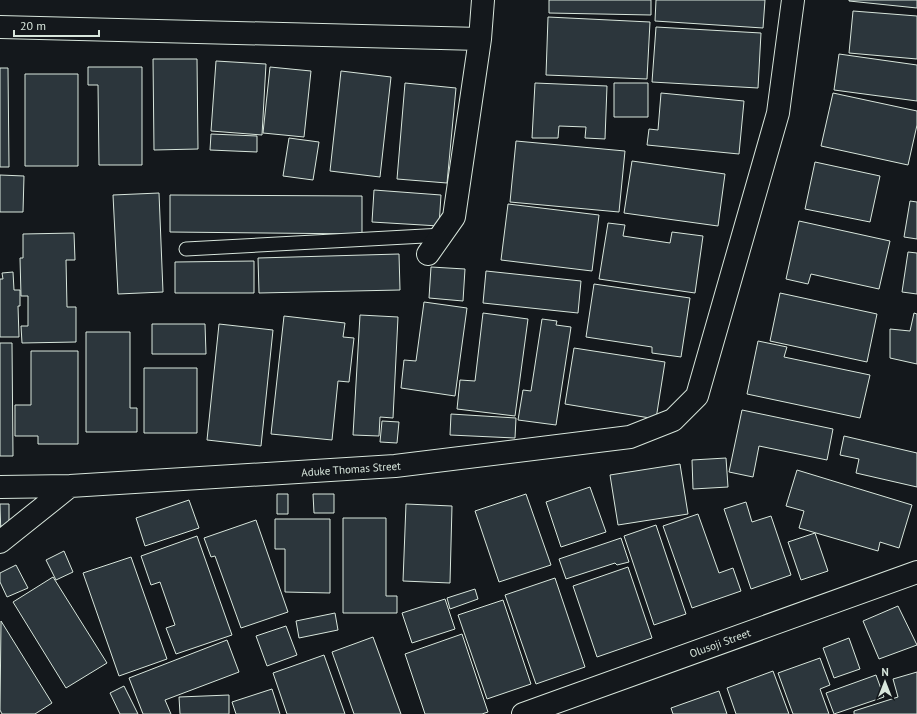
<svg xmlns="http://www.w3.org/2000/svg" width="917" height="714" font-family="'PT Sans',sans-serif">
<style>
.building{fill:#2c363c;stroke:#d8e6dc}
.lines{fill:none;stroke-linecap:round;stroke-linejoin:round}
.service-casing{stroke:#d8e6dc;stroke-width:15}
.minor-casing{stroke:#d8e6dc;stroke-width:24}
.service{stroke:#14181c;stroke-width:13}
.minor{stroke:#14181c;stroke-width:22}
.labels{text-anchor:middle;dominant-baseline:central;stroke-width:3;stroke-linejoin:round;paint-order:stroke}
.street-label{font-size:11px;fill:#d8e6dc;stroke:#14181c}
</style>
<rect width="100%" height="100%" fill="#14181c"/>
<path class="building" d="M 549,0 L 651,0 L 651,15 L 549,13 Z
M 656,0 L 765,0 L 763,28 L 655,21 Z
M 849,0 L 917,0 L 917,8 L 849,1 Z
M 853,11 L 917,16 L 917,59 L 849,53 Z
M 548,17 L 650,22 L 647,79 L 546,75 Z
M 656,27 L 761,33 L 758,88 L 652,82 Z
M 839,54 L 917,65 L 917,101 L 834,90 Z
M 153,59 L 197,59 L 198,149 L 154,150 Z
M 216,61 L 266,64 L 262,135 L 211,131 Z
M 88,67 L 142,67 L 142,165 L 99,165 L 98,85 L 88,85 Z
M 270,67 L 311,71 L 304,137 L 263,133 Z
M 0,68 L 8,68 L 9,167 L 0,167 Z
M 341,71 L 391,77 L 380,177 L 330,171 Z
M 25,74 L 78,74 L 78,166 L 25,166 Z
M 405,83 L 456,88 L 447,183 L 397,179 Z
M 535,83 L 607,86 L 605,139 L 585,138 L 586,127 L 559,126 L 558,138 L 532,138 Z
M 614,83 L 648,83 L 648,117 L 614,117 Z
M 661,93 L 744,101 L 739,154 L 647,145 L 649,129 L 658,130 Z
M 833,93 L 917,111 L 917,125 L 908,165 L 821,146 Z
M 211,134 L 257,136 L 257,152 L 210,150 Z
M 289,138 L 319,142 L 313,180 L 283,176 Z
M 516,141 L 625,151 L 619,212 L 510,202 Z
M 632,161 L 725,174 L 718,226 L 624,213 Z
M 815,162 L 880,176 L 870,222 L 805,209 Z
M 0,175 L 24,176 L 23,212 L 0,212 Z
M 374,190 L 441,195 L 439,226 L 372,222 Z
M 159,193 L 163,292 L 118,294 L 113,195 Z
M 170,195 L 362,196 L 362,234 L 170,232 Z
M 910,201 L 917,202 L 917,239 L 904,237 Z
M 508,204 L 599,215 L 592,271 L 501,260 Z
M 799,221 L 890,241 L 879,289 L 811,274 L 808,284 L 786,279 Z
M 608,223 L 625,225 L 623,236 L 670,243 L 672,232 L 703,236 L 695,293 L 599,279 Z
M 74,233 L 75,260 L 66,260 L 67,307 L 76,307 L 76,342 L 22,343 L 21,326 L 28,326 L 28,296 L 21,296 L 20,258 L 23,258 L 23,234 Z
M 908,252 L 917,253 L 917,294 L 902,292 Z
M 399,254 L 400,290 L 259,293 L 258,258 Z
M 254,261 L 254,293 L 175,293 L 175,262 Z
M 431,267 L 465,269 L 463,301 L 429,298 Z
M 486,271 L 581,281 L 578,313 L 483,303 Z
M 13,272 L 14,290 L 20,290 L 20,306 L 18,306 L 19,337 L 0,337 L 0,279 L 3,279 L 2,273 Z
M 594,284 L 690,298 L 681,357 L 652,353 L 652,347 L 586,337 Z
M 780,293 L 877,314 L 867,362 L 770,341 Z
M 424,302 L 467,308 L 455,396 L 401,388 L 404,360 L 416,361 Z
M 483,313 L 528,319 L 515,416 L 457,409 L 460,380 L 475,381 Z
M 914,313 L 917,314 L 917,364 L 890,358 L 890,329 L 910,331 Z
M 360,315 L 398,317 L 393,418 L 380,417 L 379,436 L 353,435 Z
M 284,316 L 345,323 L 343,337 L 354,338 L 349,382 L 338,381 L 332,440 L 271,434 Z
M 542,319 L 557,321 L 556,325 L 571,327 L 556,425 L 518,420 L 523,390 L 531,391 Z
M 152,324 L 205,324 L 206,354 L 152,354 Z
M 219,324 L 273,330 L 261,446 L 207,440 Z
M 86,332 L 130,332 L 130,408 L 137,408 L 137,432 L 86,432 Z
M 758,341 L 787,347 L 784,357 L 870,375 L 860,418 L 747,394 Z
M 0,343 L 12,343 L 13,456 L 0,456 Z
M 574,348 L 665,362 L 656,419 L 565,404 Z
M 31,351 L 78,351 L 78,444 L 38,444 L 38,436 L 15,436 L 15,405 L 31,405 Z
M 144,368 L 197,368 L 197,433 L 144,433 Z
M 742,410 L 833,429 L 827,460 L 759,446 L 753,477 L 729,472 Z
M 451,414 L 516,418 L 515,438 L 450,435 Z
M 382,421 L 399,422 L 397,443 L 380,442 Z
M 844,436 L 917,453 L 917,487 L 856,473 L 859,459 L 840,455 Z
M 726,458 L 728,487 L 693,489 L 692,460 Z
M 680,464 L 688,514 L 618,525 L 610,475 Z
M 797,470 L 912,505 L 899,548 L 880,542 L 878,551 L 799,528 L 804,511 L 786,506 Z
M 590,487 L 606,532 L 561,547 L 546,502 Z
M 277,494 L 288,494 L 288,514 L 277,514 Z
M 313,494 L 334,494 L 334,513 L 314,513 Z
M 526,494 L 551,565 L 499,582 L 475,511 Z
M 189,500 L 199,528 L 145,546 L 136,518 Z
M 746,502 L 752,522 L 771,516 L 791,575 L 751,589 L 724,509 Z
M 0,504 L 9,504 L 9,527 L 1,526 L 1,538 Z
M 406,504 L 452,506 L 450,583 L 403,581 Z
M 698,514 L 719,573 L 733,568 L 741,591 L 692,608 L 663,526 Z
M 343,518 L 386,518 L 386,596 L 397,596 L 397,613 L 343,613 Z
M 275,519 L 330,519 L 330,593 L 285,592 L 285,549 L 275,549 Z
M 256,520 L 288,612 L 241,628 L 215,556 L 211,557 L 204,538 Z
M 656,525 L 686,614 L 654,625 L 624,536 Z
M 815,533 L 828,571 L 801,580 L 788,542 Z
M 197,536 L 232,635 L 176,654 L 166,628 L 175,625 L 160,582 L 151,585 L 141,556 Z
M 621,538 L 629,562 L 617,565 L 615,563 L 566,579 L 559,559 Z
M 64,551 L 73,572 L 56,580 L 46,560 Z
M 131,557 L 167,659 L 119,676 L 83,573 Z
M 16,565 L 28,588 L 7,597 L 0,582 L 0,573 Z
M 628,567 L 652,638 L 597,657 L 573,586 Z
M 53,577 L 107,663 L 66,688 L 13,602 Z
M 555,578 L 585,667 L 536,684 L 505,595 Z
M 475,589 L 478,599 L 450,609 L 447,598 Z
M 445,599 L 455,629 L 412,643 L 402,613 Z
M 503,600 L 531,684 L 487,699 L 458,615 Z
M 898,606 L 917,645 L 879,659 L 863,621 Z
M 335,613 L 338,630 L 299,638 L 296,621 Z
M 1,621 L 52,703 L 35,714 L 2,714 L 0,710 Z
M 286,626 L 297,655 L 267,666 L 256,636 Z
M 462,634 L 488,712 L 482,714 L 425,714 L 405,654 Z
M 373,637 L 401,714 L 354,714 L 332,652 Z
M 849,638 L 860,669 L 834,678 L 823,648 Z
M 227,640 L 239,672 L 165,700 L 171,714 L 143,714 L 129,678 Z
M 324,655 L 345,714 L 287,714 L 273,673 Z
M 820,658 L 830,685 L 820,689 L 829,714 L 793,714 L 778,673 Z
M 773,671 L 789,714 L 736,714 L 727,688 Z
M 917,672 L 917,714 L 854,714 L 854,711 L 898,697 L 893,679 Z
M 876,675 L 884,697 L 834,714 L 826,693 Z
M 124,686 L 138,714 L 120,714 L 110,693 Z
M 272,689 L 280,714 L 236,714 L 232,702 Z
M 719,691 L 727,714 L 673,714 L 671,708 Z
M 229,695 L 229,714 L 180,714 L 179,697 Z"/>
<g class="lines">
<g class="service-casing">
<path id="service" d="M 186,249 L 443,235"/>
</g>
<g class="minor-casing">
<path id="minor" d="M 0,27 L 480,39
M 428,254 L 454,217 L 480,39 L 483,0
M 0,487 L 70,486 L 395,466 L 630,437 L 673,420 L 697,396 L 778,113 L 793,0
M 0,542 L 70,486
M 523,714 L 917,572"/>
</g>
<use href="#service" class="service"/>
<use href="#minor" class="minor"/>
</g>
<g class="labels">
<g class="street-label">
<text transform="translate(351 469) rotate(-4)">Aduke Thomas Street</text>
<text transform="translate(720 643) rotate(-20)">Olusoji Street</text>
</g>
</g>
<g transform="translate(885 682)" stroke="#14181c" stroke-width="3" paint-order="stroke">
<path d="M0-3L7 15L0 10L-7 15Z" fill="#d8e6dc"/>
<text y="-6" font-size="11" font-weight="bold" text-anchor="middle" fill="#d8e6dc">N</text>
</g>
<path d="M14 30v6h85v-6" fill="none" stroke="#d8e6dc" stroke-width="2"/>
<text x="20" y="30" font-size="12" fill="#d8e6dc" stroke="#14181c" stroke-width="3" paint-order="stroke">20 m</text>
</svg>
